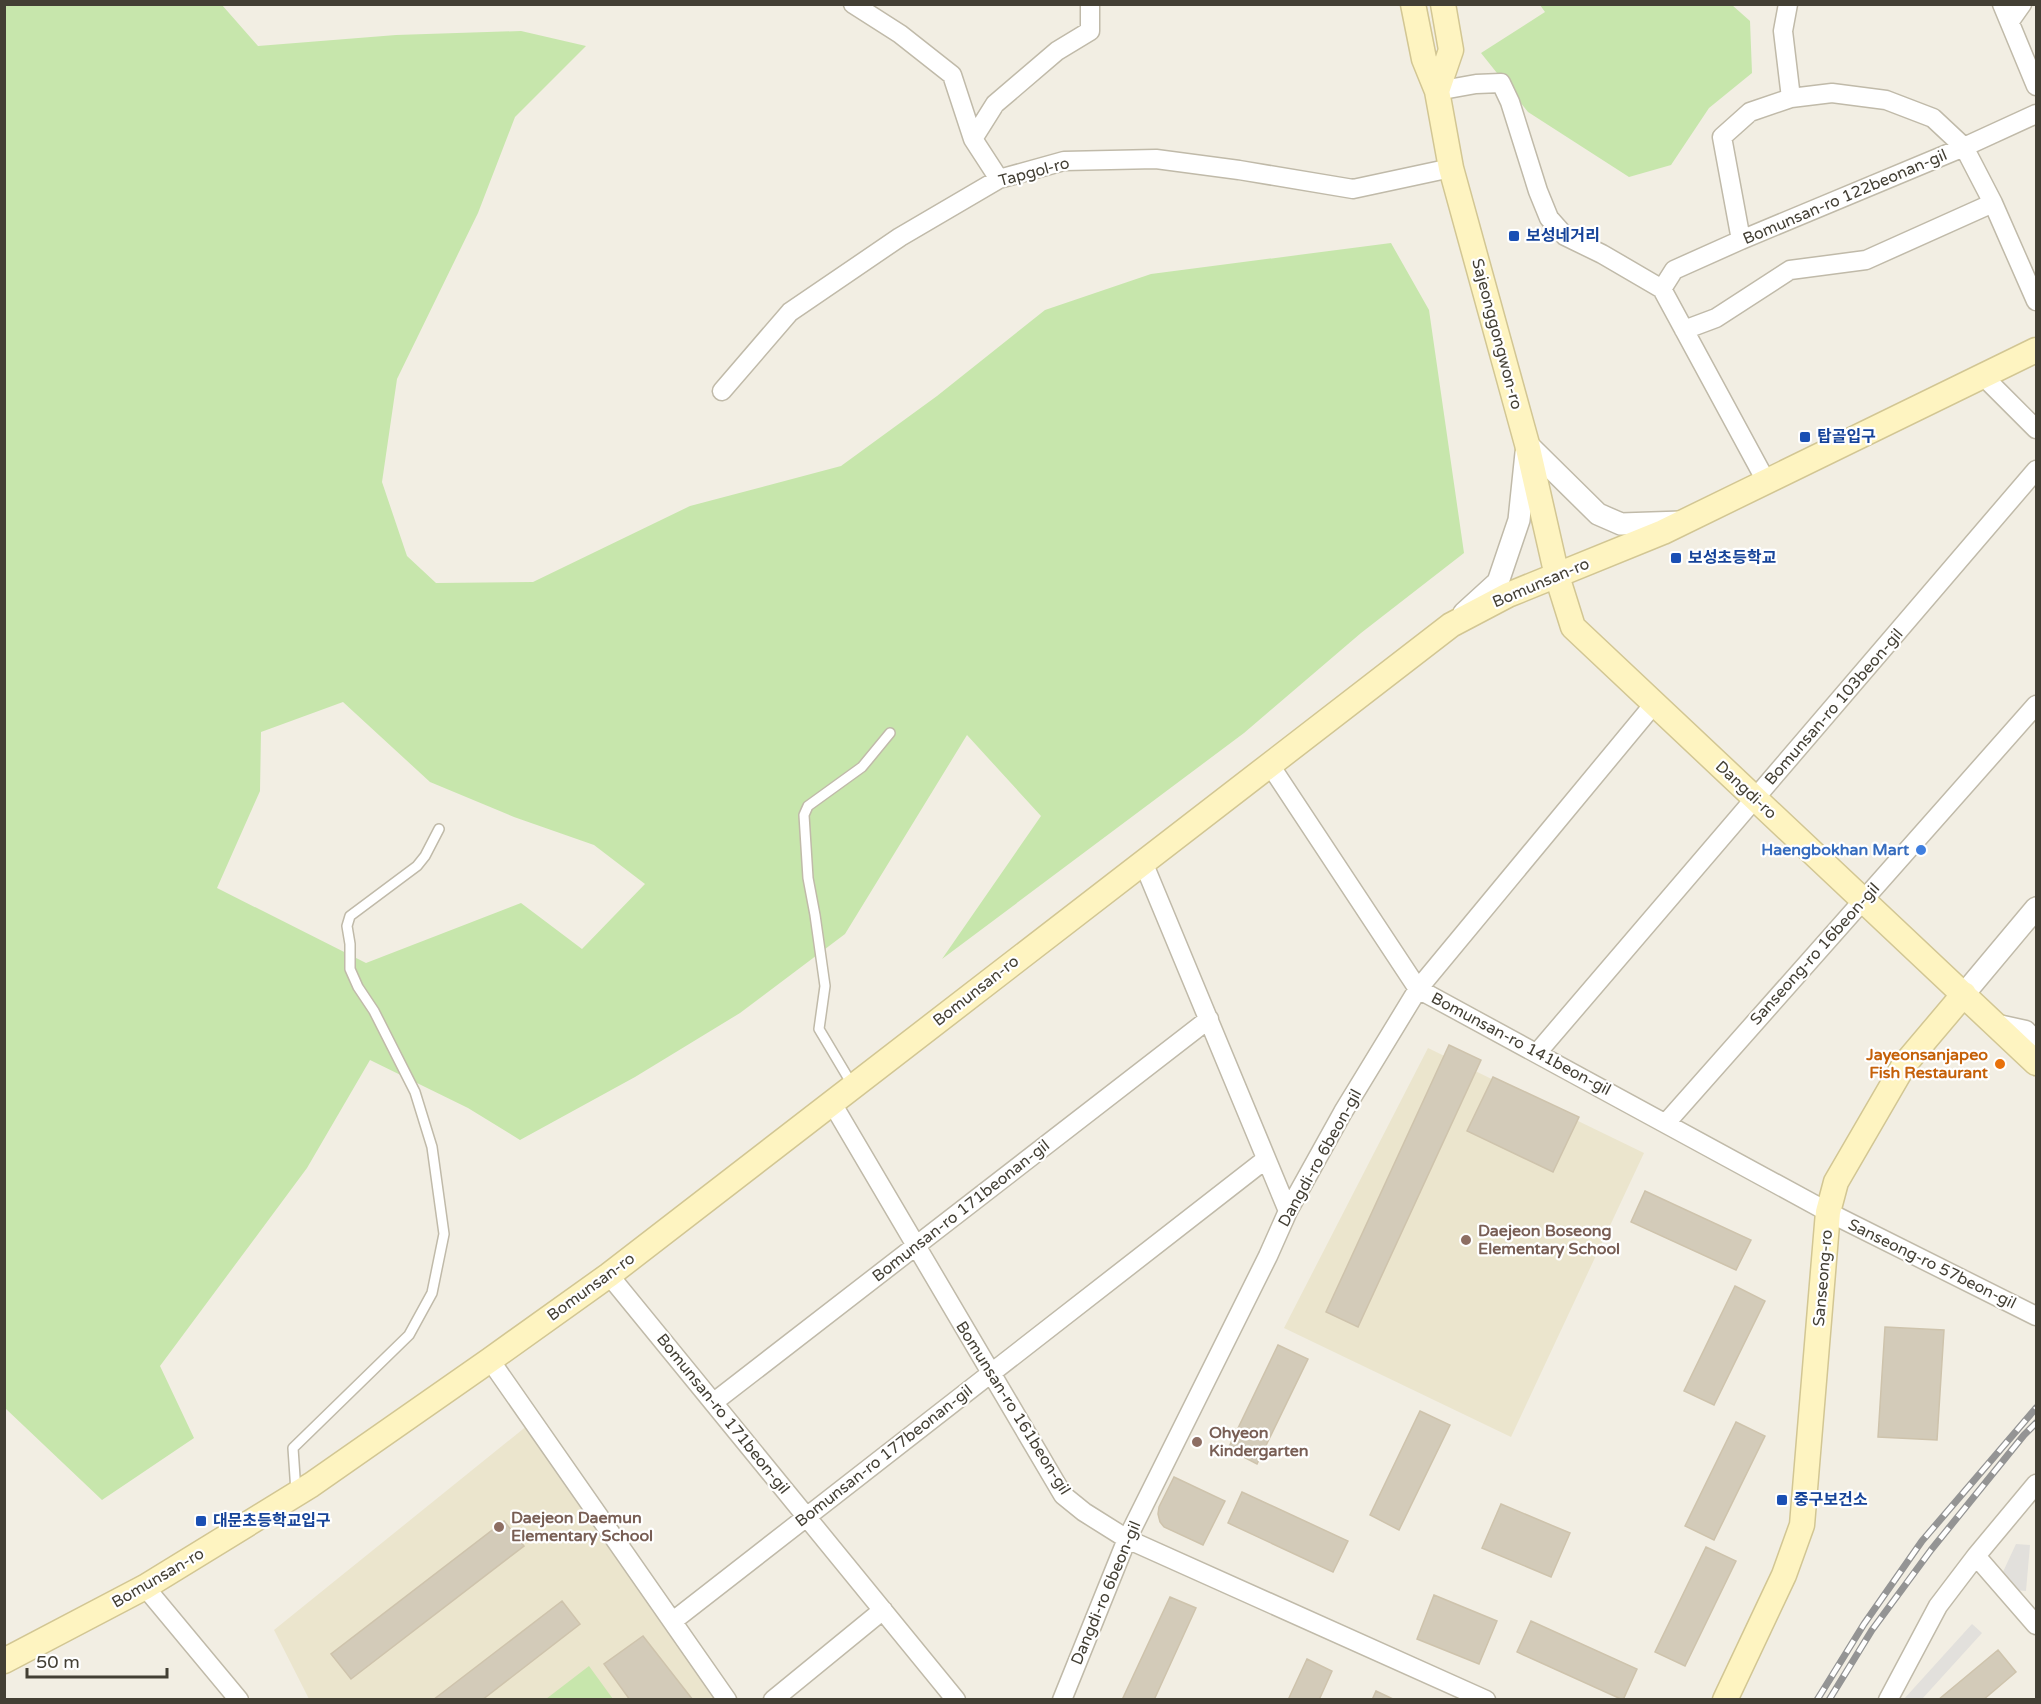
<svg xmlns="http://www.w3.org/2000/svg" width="2041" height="1704" font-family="'Varela Round','Noto Sans KR',sans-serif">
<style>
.education{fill:#ebe5cd}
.green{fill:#c7e6ac;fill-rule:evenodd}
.parking{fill:#e2e0dc}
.building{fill:#d3cbb9;stroke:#cec3ac;stroke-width:1.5}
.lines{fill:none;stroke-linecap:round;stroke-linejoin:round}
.service-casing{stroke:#c0baa9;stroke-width:12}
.minor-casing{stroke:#c0baa9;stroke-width:21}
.tertiary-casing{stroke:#c0baa9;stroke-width:24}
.secondary-casing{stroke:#d2c693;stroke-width:27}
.service{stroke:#fff;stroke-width:9}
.minor{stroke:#fff;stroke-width:18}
.tertiary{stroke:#fff;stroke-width:21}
.secondary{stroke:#fef4c1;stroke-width:24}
.rail-casing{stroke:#949494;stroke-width:7}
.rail{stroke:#fff;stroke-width:4.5;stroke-dasharray:14;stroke-linecap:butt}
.transit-dot{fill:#1a4fb4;stroke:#fff;stroke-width:2}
.shop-dot{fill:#3f7fe0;stroke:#fff;stroke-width:2}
.food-dot{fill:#e8710a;stroke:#fff;stroke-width:2}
.education-dot{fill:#8d6e63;stroke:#fff;stroke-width:2}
.labels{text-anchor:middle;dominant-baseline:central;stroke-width:4.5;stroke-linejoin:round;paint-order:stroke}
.street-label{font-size:16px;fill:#433f34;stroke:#fff}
.transit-label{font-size:16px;font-weight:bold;fill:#164399;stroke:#fff;text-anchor:start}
.shop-label{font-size:16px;font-weight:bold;fill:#366cbe;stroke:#fff;text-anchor:end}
.food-label{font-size:16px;font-weight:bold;fill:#c56008;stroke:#fff;text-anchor:end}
.education-label{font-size:16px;font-weight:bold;fill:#785e54;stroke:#fff;text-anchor:start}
</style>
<rect width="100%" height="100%" fill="#f2eee3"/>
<path class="education" d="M 1428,1048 L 1644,1153 L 1511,1437 L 1284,1328 Z
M 528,1425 L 716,1699 L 309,1699 L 274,1630 Z"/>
<path class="green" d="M 4,5 L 222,5 L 258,46 L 396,35 L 521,31 L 586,46 L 515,117 L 478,213 L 397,379 L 382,482 L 407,556 L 436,583 L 533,582 L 690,506 L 841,466 L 937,396 L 1045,310 L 1151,274 L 1391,243 L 1429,310 L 1464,553 L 1361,633 L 1244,733 L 942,959 L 1041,816 L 967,735 L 845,934 L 740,1013 L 635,1077 L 520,1140 L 468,1108 L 370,1060 L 307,1168 L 160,1366 L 194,1438 L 102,1500 L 5,1408 ZM 343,702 L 430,782 L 514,817 L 594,845 L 645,884 L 582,949 L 521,903 L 366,963 L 217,888 L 260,791 L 261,732 Z
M 1540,5 L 1732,5 L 1750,21 L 1752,73 L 1709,108 L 1671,165 L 1629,177 L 1528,112 L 1481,53 L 1545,12 Z
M 589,1666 L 613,1699 L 546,1699 Z"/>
<path class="parking" d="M 2016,1544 L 2030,1545 L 2026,1591 L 2012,1590 L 2002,1574 Z
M 1972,1624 L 1982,1633 L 1922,1699 L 1904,1699 Z"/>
<path class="building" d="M 1449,1045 L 1481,1060 L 1358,1327 L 1326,1312 Z
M 1493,1077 L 1579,1117 L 1553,1172 L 1467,1131 Z
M 1645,1191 L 1751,1240 L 1736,1270 L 1631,1222 Z
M 1735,1286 L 1765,1301 L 1714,1405 L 1684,1391 Z
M 1885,1327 L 1944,1330 L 1937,1440 L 1878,1437 Z
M 1278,1345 L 1308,1359 L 1257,1464 L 1228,1449 Z
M 1420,1411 L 1450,1425 L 1399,1530 L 1370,1515 Z
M 1736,1422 L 1765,1436 L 1714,1540 L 1685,1526 Z
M 1174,1477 L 1225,1501 L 1203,1545 L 1164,1527 L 1160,1522 L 1158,1514 L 1159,1507 Z
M 1242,1492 L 1348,1541 L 1333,1572 L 1228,1523 Z
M 1501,1504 L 1570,1533 L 1551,1577 L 1482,1548 Z
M 504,1521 L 524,1546 L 351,1679 L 331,1654 Z
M 1706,1547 L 1736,1561 L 1685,1666 L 1655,1652 Z
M 1434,1595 L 1497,1621 L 1479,1664 L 1417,1639 Z
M 1170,1597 L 1196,1608 L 1154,1700 L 1122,1700 Z
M 562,1601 L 580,1624 L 482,1700 L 433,1700 Z
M 1531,1621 L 1637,1669 L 1623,1700 L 1517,1652 Z
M 643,1636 L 693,1700 L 630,1700 L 604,1664 Z
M 1998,1650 L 2016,1672 L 1983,1700 L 1938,1700 Z
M 1307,1659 L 1332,1671 L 1319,1700 L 1288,1700 Z
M 1376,1691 L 1395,1700 L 1372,1700 Z"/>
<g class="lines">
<g class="service-casing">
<path id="service" d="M 853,1086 L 819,1029 L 825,986 L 815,915 L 808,878 L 804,815 L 808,806 L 862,767 L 890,733
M 296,1492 L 293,1448 L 409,1335 L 432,1293 L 444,1234 L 432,1147 L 415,1092 L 374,1011 L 358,987 L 350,969 L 350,944 L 347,926 L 350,916 L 417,866 L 425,856 L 439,829"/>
</g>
<g class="minor-casing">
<path id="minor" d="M 853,4 L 900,34 L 952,75 L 973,139 L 999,179
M 1788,4 L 1783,31 L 1791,98
M 2002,4 L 2036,86
M 2010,21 L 2022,4
M 1437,91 L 1476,84 L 1501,83 L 1510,102 L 1538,191 L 1549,218 L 1565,236 L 1602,254 L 1662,289 L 1766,481
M 973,139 L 995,104 L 1057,51 L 1090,31 L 1090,4
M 1741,240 L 1722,137 L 1750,112 L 1791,98 L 1832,93 L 1886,100 L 1933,118 L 1964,147 L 1993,203 L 2036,301
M 1662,289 L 1674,270 L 1741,240 L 1964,147 L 2036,114
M 1684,330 L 1716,318 L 1790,270 L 1866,260 L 1993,203
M 1983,376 L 2036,429
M 722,391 L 790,312 L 900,237 L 999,179 L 1064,161 L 1156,159 L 1239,170 L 1353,189 L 1451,168
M 1270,765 L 1418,989 L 1828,1212 L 2036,1316
M 1143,862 L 1288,1211
M 1994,1023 L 2026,1030 L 2036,1041
M 1537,1053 L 2036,470
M 832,1103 L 1063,1495 L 1084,1512 L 1127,1539 L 1486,1700
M 1666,1123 L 2036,705
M 609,1275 L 956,1700
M 490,1360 L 727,1700
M 714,1402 L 1209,1019
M 1976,1556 L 2036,1625
M 145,1587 L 239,1700
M 673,1621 L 1266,1159
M 773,1700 L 883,1610
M 1062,1700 L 1127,1539 L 1268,1256 L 1288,1211 L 1343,1112 L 1418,989 L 1654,704
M 1888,1700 L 1938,1606 L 1976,1556 L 2036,1484"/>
</g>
<g class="tertiary-casing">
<path id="tertiary" d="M 1527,444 L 1598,514 L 1621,524 L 1682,522
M 1464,613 L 1498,582 L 1519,520 L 1526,453
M 1964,994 L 2036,908"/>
</g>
<g class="secondary-casing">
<path id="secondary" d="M 1413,4 L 1424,59 L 1437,91 L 1451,168 L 1527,444 L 1557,576 L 1573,627 L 2036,1063
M 1437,91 L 1451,50 L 1443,4
M 4,1661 L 145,1587 L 311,1485 L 490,1360 L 609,1275 L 1451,625 L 1508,595 L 1663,532 L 2036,350
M 1725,1700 L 1784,1575 L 1802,1525 L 1828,1212 L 1836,1182 L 1904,1065 L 1964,994"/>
</g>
<use href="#service" class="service"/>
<use href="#minor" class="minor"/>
<use href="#tertiary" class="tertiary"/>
<use href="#secondary" class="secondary"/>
<g class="rail-casing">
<path id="rail" d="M 1817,1700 L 1864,1624 L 1922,1541 L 2036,1408
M 1829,1700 L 1872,1630 L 1931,1550 L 2024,1435 L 2036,1423"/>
</g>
<use href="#rail" class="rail"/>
</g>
<g class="transit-dot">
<rect x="1508" y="230" width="12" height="12" rx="3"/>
<rect x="1799" y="431" width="12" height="12" rx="3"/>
<rect x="1670" y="552" width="12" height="12" rx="3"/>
<rect x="1776" y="1494" width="12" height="12" rx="3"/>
<rect x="195" y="1515" width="12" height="12" rx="3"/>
</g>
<circle class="shop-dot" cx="1921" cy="850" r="6"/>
<circle class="food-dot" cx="2000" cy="1064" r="6"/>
<g class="education-dot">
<circle cx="1466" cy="1240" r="6"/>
<circle cx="1197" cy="1442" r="6"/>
<circle cx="499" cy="1527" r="6"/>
</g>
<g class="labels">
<g class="street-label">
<text transform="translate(1034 172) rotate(-15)">Tapgol-ro</text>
<text transform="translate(1845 197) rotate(-23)">Bomunsan-ro 122beonan-gil</text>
<text transform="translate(1497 334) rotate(75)">Sajeonggongwon-ro</text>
<text transform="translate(1541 583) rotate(-23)">Bomunsan-ro</text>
<text transform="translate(1834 707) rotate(-49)">Bomunsan-ro 103beon-gil</text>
<text transform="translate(1746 790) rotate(43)">Dangdi-ro</text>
<text transform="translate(1815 954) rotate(-48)">Sanseong-ro 16beon-gil</text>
<text transform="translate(976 991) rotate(-38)">Bomunsan-ro</text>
<text transform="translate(1521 1044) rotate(28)">Bomunsan-ro 141beon-gil</text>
<text transform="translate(1320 1158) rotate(-61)">Dangdi-ro 6beon-gil</text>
<text transform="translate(961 1211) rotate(-38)">Bomunsan-ro 171beonan-gil</text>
<text transform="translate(1932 1264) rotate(26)">Sanseong-ro 57beon-gil</text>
<text transform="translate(1823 1278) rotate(-85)">Sanseong-ro</text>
<text transform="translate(591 1287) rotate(-36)">Bomunsan-ro</text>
<text transform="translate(1013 1408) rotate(58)">Bomunsan-ro 161beon-gil</text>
<text transform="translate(723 1414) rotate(51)">Bomunsan-ro 171beon-gil</text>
<text transform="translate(884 1456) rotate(-38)">Bomunsan-ro 177beonan-gil</text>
<text transform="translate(158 1578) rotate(-30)">Bomunsan-ro</text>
<text transform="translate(1106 1593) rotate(-67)">Dangdi-ro 6beon-gil</text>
</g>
<g class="transit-label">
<text x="1526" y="236">보성네거리</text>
<text x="1817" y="437">탑골입구</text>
<text x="1688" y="558">보성초등학교</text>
<text x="1794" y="1500">중구보건소</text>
<text x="213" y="1521">대문초등학교입구</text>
</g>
<g class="shop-label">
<text x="1909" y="850">Haengbokhan Mart</text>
</g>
<g class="food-label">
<text x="1988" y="1055">Jayeonsanjapeo<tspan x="1988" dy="18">Fish Restaurant</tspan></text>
</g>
<g class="education-label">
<text x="1478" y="1231">Daejeon Boseong<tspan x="1478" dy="18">Elementary School</tspan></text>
<text x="1209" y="1433">Ohyeon<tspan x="1209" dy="18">Kindergarten</tspan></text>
<text x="511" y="1518">Daejeon Daemun<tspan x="511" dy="18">Elementary School</tspan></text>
</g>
</g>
<rect width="2041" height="1704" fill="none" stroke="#433f34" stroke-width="12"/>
<path d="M27 1668v9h140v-9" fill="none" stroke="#433f34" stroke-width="3"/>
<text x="36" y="1668" font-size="18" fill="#433f34" stroke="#ffffff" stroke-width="4.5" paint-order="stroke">50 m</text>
</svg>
